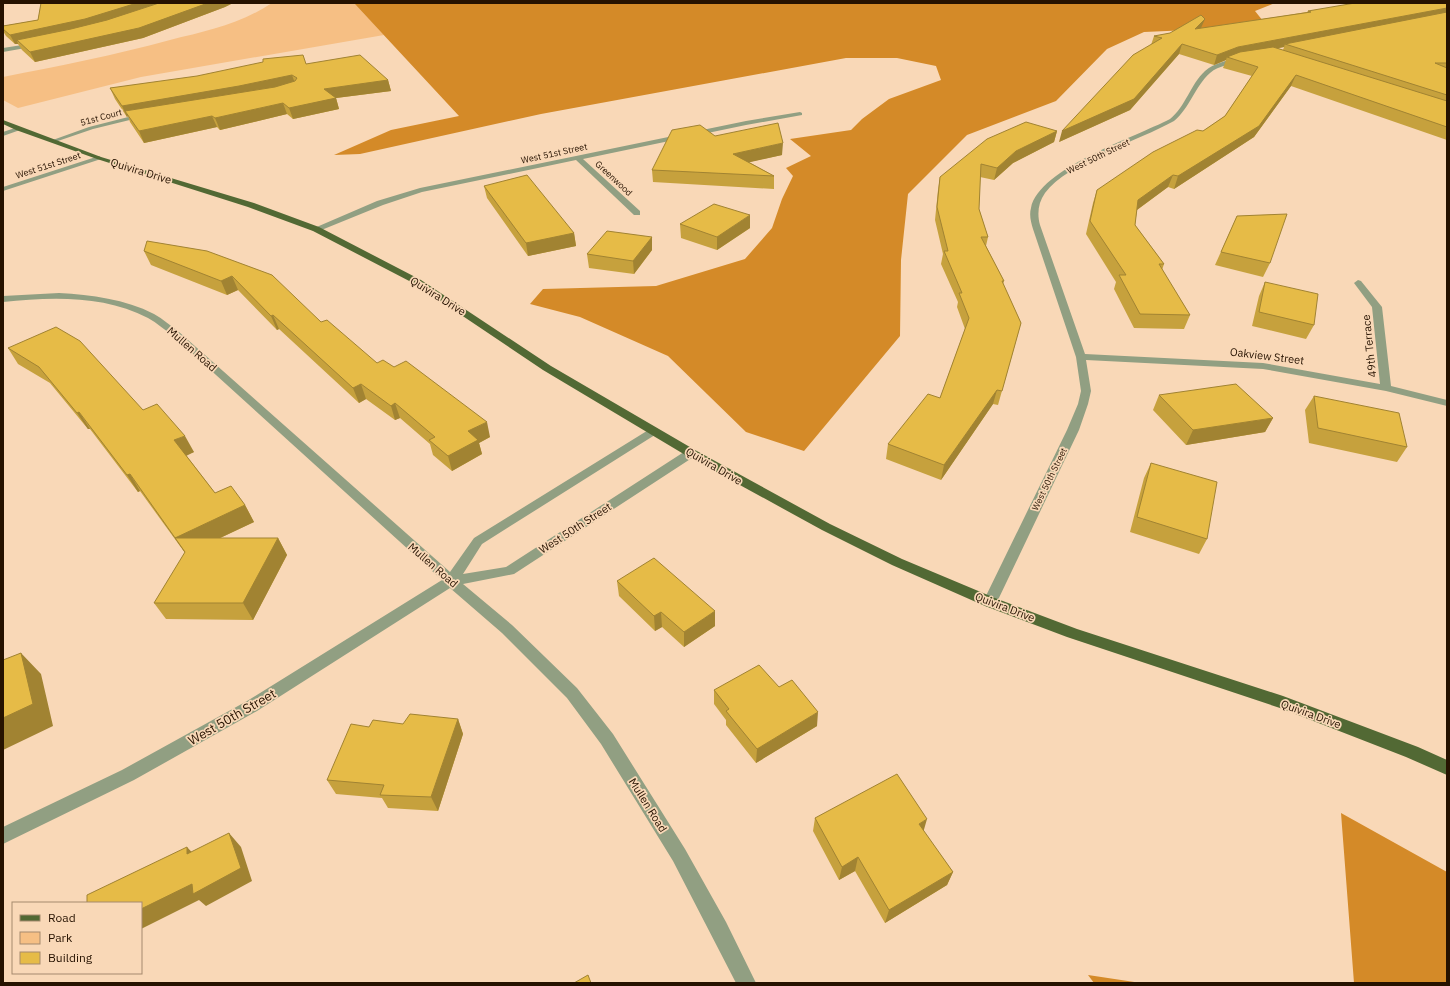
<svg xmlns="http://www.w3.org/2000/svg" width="1450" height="986" font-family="'IBM Plex Sans',sans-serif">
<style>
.green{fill:#f6bf84}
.forest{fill:#d48a28}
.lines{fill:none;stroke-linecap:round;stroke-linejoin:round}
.minor{fill:#919f82;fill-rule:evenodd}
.major{fill:#526934;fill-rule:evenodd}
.wall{fill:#c6a13d;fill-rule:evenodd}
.shaded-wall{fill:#a18332}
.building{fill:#e6bb47;stroke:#a18332}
.labels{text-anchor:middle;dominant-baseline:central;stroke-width:3.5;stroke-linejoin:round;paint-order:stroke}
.far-street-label{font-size:9px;fill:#261200;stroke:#f9d8b7}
.street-label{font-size:11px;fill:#261200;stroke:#f9d8b7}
.near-street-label{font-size:13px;fill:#261200;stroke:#f9d8b7}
</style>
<rect width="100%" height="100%" fill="#f9d8b7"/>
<path class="green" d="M 272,3 L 354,3 L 384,35 L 141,77 L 18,108 L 3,100 L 3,77 C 59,66 115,55 170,40 C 207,31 240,24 272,3 Z"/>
<path class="forest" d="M 354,3 L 1275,3 L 1255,11 L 1263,21 L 1190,30 L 1144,32 L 1107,49 L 1056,101 L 967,135 L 908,194 L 901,260 L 900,336 L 804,451 L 746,432 L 668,356 L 580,317 L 530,304 L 543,289 L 656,286 L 745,259 L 772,228 L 782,199 L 793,176 L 786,168 L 811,156 L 790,139 L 851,130 L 862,119 L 889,99 L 941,80 L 936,66 L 897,58 L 846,58 L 541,114 L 360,154 L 334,155 L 391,130 L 459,116 Z
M 1341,813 L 1447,872 L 1447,983 L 1354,983 Z
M 1088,975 L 1141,983 L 1094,983 Z"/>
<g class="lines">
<path class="minor" d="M 35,43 L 37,44 L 37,46 L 3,52 L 3,48 Z
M 1237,58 L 1242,59 C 1232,65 1219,65 1210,73 C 1195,86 1190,108 1174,121 C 1140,140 1067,163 1045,193 C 1038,203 1037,214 1040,225 L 1085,354 L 1263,363 L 1380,384 L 1372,307 L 1354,283 L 1358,280 L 1361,281 L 1382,307 L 1391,386 L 1447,400 L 1447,406 L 1386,391 L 1263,369 L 1086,360 L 1091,391 L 1088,404 L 1079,430 L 997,602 L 995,606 L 990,607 L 985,606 L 983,602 L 1067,430 L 1078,404 L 1081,391 L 1076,357 L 1033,229 C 1031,222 1029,215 1031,208 C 1039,168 1136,137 1170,119 C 1186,106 1190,85 1205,71 C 1214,63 1226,61 1237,58 Z
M 800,112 L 802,113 L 802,115 L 746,125 L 583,159 L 640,211 L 640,215 L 634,215 L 576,160 L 422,192 L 383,205 L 319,231 L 313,231 L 312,229 L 377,201 L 420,188 L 746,121 Z
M 144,113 L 146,114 L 146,116 L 93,129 L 55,142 L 50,141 L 89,127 Z
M 18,127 L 20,128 L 20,130 L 3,136 L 3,132 Z
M 99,156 L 102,158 L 101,159 L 3,191 L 3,187 Z
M 59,293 C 92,295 125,299 154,314 C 163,319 171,326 179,332 L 450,572 L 474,538 L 650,429 L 658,429 L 660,431 L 658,433 L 482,544 L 463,574 L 506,567 L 687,450 L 695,450 L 697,453 L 695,456 L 514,574 L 463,584 L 512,625 L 577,688 L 613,734 L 685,849 L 726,922 L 756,983 L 736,983 L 673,861 L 601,744 L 567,698 L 502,633 L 450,588 L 257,711 L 134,780 L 3,844 L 3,827 L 122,770 L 247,701 L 442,580 L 173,336 C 165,330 157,323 148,318 C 104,295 51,297 3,302 L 3,296 Z"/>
<path class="major" d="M 3,120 L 101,157 L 254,203 L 319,227 L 421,280 L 551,366 L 695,450 L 830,524 L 902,559 L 995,598 L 1077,629 L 1283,696 L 1418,747 L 1447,760 L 1447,775 L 1406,757 L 1280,708 L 1067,637 L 985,606 L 892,565 L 822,530 L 687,456 L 543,370 L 415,284 L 313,231 L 248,207 L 97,159 L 16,130 L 3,124 Z"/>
</g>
<path class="wall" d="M 41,3 L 233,3 L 225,7 L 143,38 L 35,62 L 22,50 L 18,44 L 15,44 L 6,36 L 3,31 L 3,26 L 38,20 Z
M 1447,3 L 1447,140 L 1291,86 L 1254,137 L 1174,189 L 1168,187 L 1137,210 L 1135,225 L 1164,264 L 1162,270 L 1190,315 L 1184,329 L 1134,328 L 1114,289 L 1116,282 L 1086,234 L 1093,203 L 1097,190 L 1203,131 L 1225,116 L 1252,76 L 1223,68 L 1226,60 L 1214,65 L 1179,54 L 1130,110 L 1059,142 L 1151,45 L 1154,36 L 1201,28 L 1201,29 L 1307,12 L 1308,11 ZM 1284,47 L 1283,50 L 1278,48 Z
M 306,64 L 388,80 L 391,91 L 336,98 L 339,109 L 293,119 L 287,114 L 220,130 L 217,127 L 144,143 L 130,122 L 128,116 L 127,117 L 115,99 L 110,88 Z
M 1057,131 L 1054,142 L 1013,163 L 994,180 L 980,177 L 979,209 L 988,237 L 986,246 L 1004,281 L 1003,284 L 1021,323 L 998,405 L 993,404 L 941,480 L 886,459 L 888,444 L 940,398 L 965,329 L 957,307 L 958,302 L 941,264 L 943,254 L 935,220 L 938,190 L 940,177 Z
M 715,136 L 782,155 L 749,162 L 774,176 L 774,189 L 653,182 L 652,170 Z
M 484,186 L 574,233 L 576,246 L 528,256 L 487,198 Z
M 1237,216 L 1270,263 L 1263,277 L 1215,265 Z
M 680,224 L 750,228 L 717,250 L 681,238 Z
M 652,237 L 652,250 L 634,274 L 589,268 L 587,254 Z
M 144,251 L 207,251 L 321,322 L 377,363 L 490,437 L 479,443 L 482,454 L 452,471 L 433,455 L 430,444 L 400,418 L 395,420 L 366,399 L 359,403 L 279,329 L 277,330 L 238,290 L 227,295 L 151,265 Z
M 1265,282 L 1314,325 L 1306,339 L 1252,326 L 1259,296 Z
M 8,348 L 143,410 L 194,452 L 186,455 L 215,493 L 245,505 L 254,522 L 220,538 L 278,538 L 287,555 L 253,620 L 166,619 L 154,603 L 185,553 L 140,491 L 138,492 L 90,429 L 88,429 L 50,383 L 18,364 Z
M 1159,395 L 1273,418 L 1265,432 L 1186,445 L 1153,410 Z
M 1314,396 L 1407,447 L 1397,462 L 1309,443 L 1305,410 Z
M 1151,463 L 1207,539 L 1199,554 L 1130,532 L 1144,478 Z
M 617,581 L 715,626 L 684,647 L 662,627 L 655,631 L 619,596 Z
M 779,687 L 817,726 L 756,763 L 726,725 L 726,720 L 714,704 L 714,690 Z
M 458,719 L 463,734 L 438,811 L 388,808 L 382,798 L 336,794 L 327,780 L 369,727 Z
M 815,818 L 923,831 L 953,872 L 947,885 L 885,923 L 855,871 L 839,880 L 813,831 Z"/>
<path class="shaded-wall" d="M 137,3 L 169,3 L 89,29 L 17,40 L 18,44 L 15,44 L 10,35 Z
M 208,3 L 233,3 L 225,7 L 143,38 L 35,62 L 30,52 Z
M 1447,8 L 1447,16 L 1285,44 L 1284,47 L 1235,57 L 1227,57 L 1226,60 L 1214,65 L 1217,55 L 1238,47 Z
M 1205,19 L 1201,28 L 1192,39 L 1195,29 Z
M 1182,44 L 1179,54 L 1130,110 L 1059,142 L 1062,131 Z
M 292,75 L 296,86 L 125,111 L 128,116 L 127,117 L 122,106 Z
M 1296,75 L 1291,86 L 1254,137 L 1174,189 L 1178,176 Z
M 388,80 L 391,91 L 336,98 L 339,109 L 293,119 L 289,108 L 324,89 Z
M 283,103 L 287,114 L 220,130 L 215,118 Z
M 212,116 L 217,127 L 144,143 L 139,131 Z
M 1057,131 L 1054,142 L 1013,163 L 994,180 L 997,168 L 1016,151 Z
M 783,143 L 782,155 L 733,166 L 733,154 Z
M 1173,175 L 1168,187 L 1134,212 L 1138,200 Z
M 750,215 L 750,228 L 717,250 L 717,237 Z
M 574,233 L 576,246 L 528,256 L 526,243 Z
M 652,237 L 652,250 L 634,274 L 633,261 Z
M 232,276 L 238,290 L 227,295 L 221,281 Z
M 273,315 L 279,329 L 277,330 L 271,316 Z
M 361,384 L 366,399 L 359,403 L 353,388 Z
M 997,390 L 993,404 L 941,480 L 944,465 Z
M 395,403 L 400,418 L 395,420 L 391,406 Z
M 79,412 L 90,429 L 88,429 L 77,413 Z
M 1273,418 L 1265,432 L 1186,445 L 1193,430 Z
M 487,422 L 490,437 L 479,443 L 482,454 L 452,471 L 448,456 L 468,431 Z
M 185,436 L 194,452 L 184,457 L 174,440 Z
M 130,474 L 140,491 L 138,492 L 127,475 Z
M 245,505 L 254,522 L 186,554 L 175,538 Z
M 278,538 L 287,555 L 253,620 L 243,603 Z
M 715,611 L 715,626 L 684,647 L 684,632 Z
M 661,612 L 662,627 L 655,631 L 654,616 Z
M 21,653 L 41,674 L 53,726 L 3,750 L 3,718 Z
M 818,712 L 817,726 L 756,763 L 757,749 Z
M 458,719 L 463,734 L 438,811 L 431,797 Z
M 927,819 L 923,833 L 919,824 Z
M 229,833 L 241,847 L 252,881 L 206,906 L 199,900 L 141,929 L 141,909 Z
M 187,847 L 199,860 L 187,854 Z
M 858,857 L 855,871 L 839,880 L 842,867 Z
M 953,872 L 947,885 L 885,923 L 889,910 Z"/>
<path class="building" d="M 41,3 L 137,3 L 85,19 L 10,35 L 3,29 L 3,26 L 38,20 Z
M 159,3 L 208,3 L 139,28 L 30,52 L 17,40 L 71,29 L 107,20 Z
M 1355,3 L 1447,3 L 1447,8 L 1238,47 L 1217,55 L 1182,44 L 1134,99 L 1062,131 L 1133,55 L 1162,38 L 1154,36 L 1170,33 L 1201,15 L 1205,19 L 1195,29 L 1311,12 L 1308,11 Z
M 1447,12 L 1447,63 L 1435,63 L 1447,68 L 1447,95 L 1285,44 Z
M 1273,47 L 1447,101 L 1447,127 L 1296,75 L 1259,126 L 1178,176 L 1173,175 L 1138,200 L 1135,225 L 1164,264 L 1159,264 L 1190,315 L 1140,314 L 1119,275 L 1126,275 L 1090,221 L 1097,190 L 1153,152 L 1197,130 L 1203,131 L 1225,116 L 1258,67 L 1227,57 L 1240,52 Z
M 303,55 L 306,64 L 360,55 L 388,80 L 324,89 L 336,98 L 289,108 L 283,103 L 215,118 L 212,116 L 139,131 L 125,111 L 275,87 L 295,81 L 297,78 L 292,75 L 239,86 L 122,106 L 110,88 L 197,76 L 263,62 L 263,59 Z
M 1026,122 L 1057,131 L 1016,151 L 997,168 L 981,164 L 979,209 L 988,237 L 981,237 L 1004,281 L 1002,281 L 1021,323 L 1002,391 L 997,390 L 944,465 L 888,444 L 928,394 L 940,398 L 969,318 L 959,293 L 962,293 L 944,251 L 948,251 L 937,207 L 940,177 L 987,139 Z
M 778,123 L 783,143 L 733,154 L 774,176 L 652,170 L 672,130 L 700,125 L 715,136 Z
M 527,175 L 574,233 L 526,243 L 484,186 Z
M 714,204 L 750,215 L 717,237 L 680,224 Z
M 1287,214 L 1270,263 L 1221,252 L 1237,216 Z
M 607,231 L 652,237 L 633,261 L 587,254 Z
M 147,241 L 207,251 L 272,275 L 321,322 L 327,320 L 377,363 L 383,360 L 394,367 L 406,361 L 487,422 L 468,431 L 478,440 L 448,456 L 429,440 L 435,437 L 395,403 L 391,406 L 361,384 L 353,388 L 273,315 L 271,316 L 232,276 L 221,281 L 144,251 Z
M 1265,282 L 1318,294 L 1314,325 L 1259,312 Z
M 56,327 L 80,341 L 143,410 L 157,404 L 185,436 L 174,440 L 215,493 L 231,486 L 245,505 L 175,538 L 278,538 L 243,603 L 154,603 L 185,552 L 130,474 L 127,475 L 79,412 L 77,413 L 39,367 L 8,348 Z
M 1236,384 L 1273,418 L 1193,430 L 1159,395 Z
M 1314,396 L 1399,413 L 1407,447 L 1318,428 Z
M 1151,463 L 1217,482 L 1207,539 L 1137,517 Z
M 654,558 L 715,611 L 684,632 L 661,612 L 654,616 L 617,581 Z
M 21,653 L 33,704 L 3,718 L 3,660 Z
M 759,665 L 779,687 L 792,680 L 818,712 L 757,749 L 726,711 L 729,709 L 714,690 Z
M 410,714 L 458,719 L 431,797 L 380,795 L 384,785 L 327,780 L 351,724 L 369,727 L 373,720 L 403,724 Z
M 897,774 L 927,819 L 919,824 L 953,872 L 889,910 L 858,857 L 842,867 L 815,818 Z
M 229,833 L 241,868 L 193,894 L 192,884 L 141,909 L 141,903 L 87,903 L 87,895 L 187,847 L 187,854 Z
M 588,975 L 591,983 L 574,983 Z"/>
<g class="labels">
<g class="far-street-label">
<text transform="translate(101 117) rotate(-15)">51st Court</text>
<text transform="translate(554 153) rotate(-12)">West 51st Street</text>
<text transform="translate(1098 156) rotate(-26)">West 50th Street</text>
<text transform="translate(48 165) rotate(-18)">West 51st Street</text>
<text transform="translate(614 178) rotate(43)">Greenwood</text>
<text transform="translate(1049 479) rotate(-64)">West 50th Street</text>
</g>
<g class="street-label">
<text transform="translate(141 171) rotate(17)">Quivira Drive</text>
<text transform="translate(438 296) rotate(32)">Quivira Drive</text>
<text transform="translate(1369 346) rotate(-96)">49th Terrace</text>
<text transform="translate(192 349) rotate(41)">Mullen Road</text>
<text transform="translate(1267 356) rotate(7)">Oakview Street</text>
<text transform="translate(714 466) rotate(30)">Quivira Drive</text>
<text transform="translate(575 528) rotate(-33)">West 50th Street</text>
<text transform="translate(433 565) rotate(41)">Mullen Road</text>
<text transform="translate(1005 607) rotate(21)">Quivira Drive</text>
<text transform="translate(1311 714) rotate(20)">Quivira Drive</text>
<text transform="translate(648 805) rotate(58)">Mullen Road</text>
</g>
<g class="near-street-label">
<text transform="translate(232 717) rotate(-30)">West 50th Street</text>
</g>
</g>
<rect width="1450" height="986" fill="none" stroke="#261200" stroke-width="8"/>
<rect x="12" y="902" width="130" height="72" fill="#f9d8b7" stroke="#a5896e"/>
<rect x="20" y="915" width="20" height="6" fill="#526934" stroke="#a5896e"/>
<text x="48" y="922" font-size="12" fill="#261200">Road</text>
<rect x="20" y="932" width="20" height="12" fill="#f6bf84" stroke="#a5896e"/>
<text x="48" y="942" font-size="12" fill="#261200">Park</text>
<rect x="20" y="952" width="20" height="12" fill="#e6bb47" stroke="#a5896e"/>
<text x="48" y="962" font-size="12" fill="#261200">Building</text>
</svg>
